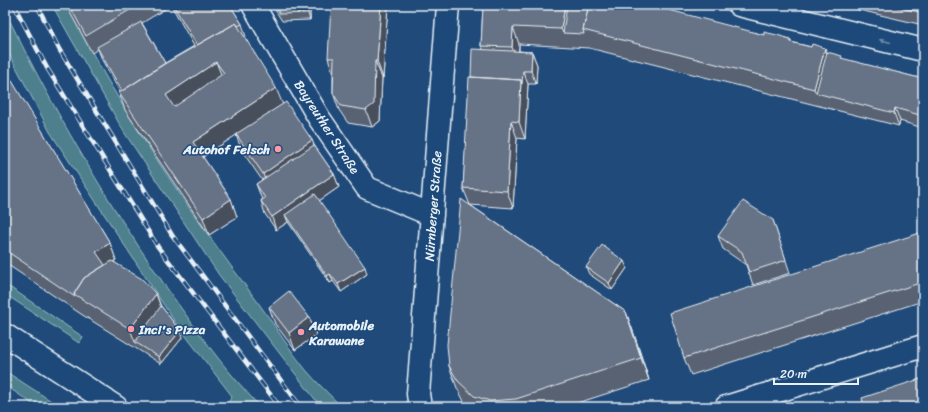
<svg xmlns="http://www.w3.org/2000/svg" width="928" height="412" font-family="Sriracha,sans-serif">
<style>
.green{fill:#4d808c;stroke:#9ab8c2}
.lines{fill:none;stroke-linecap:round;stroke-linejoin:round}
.minor-casing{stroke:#e8f1f8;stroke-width:25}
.tertiary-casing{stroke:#e8f1f8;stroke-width:25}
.minor{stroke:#1f4a7a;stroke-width:22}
.tertiary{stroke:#1f4a7a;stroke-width:22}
.rail-casing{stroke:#e8f1f8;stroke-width:4.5}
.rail{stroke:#1f4a7a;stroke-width:3;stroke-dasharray:9;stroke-linecap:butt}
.wall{fill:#586272;stroke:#e8f1f8}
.shaded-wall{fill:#47505d;stroke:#e8f1f8}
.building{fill:#667285;stroke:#e8f1f8;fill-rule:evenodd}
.oneway{fill:#6f8dac}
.poi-dot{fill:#ff9aa2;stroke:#1f4a7a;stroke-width:1.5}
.labels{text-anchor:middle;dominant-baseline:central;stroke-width:3;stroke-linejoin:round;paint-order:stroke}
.street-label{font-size:13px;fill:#e8f1f8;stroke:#1f4a7a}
.poi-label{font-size:13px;font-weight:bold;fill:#e8f1f8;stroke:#1f4a7a;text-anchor:start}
</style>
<rect width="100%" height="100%" fill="#1f4a7a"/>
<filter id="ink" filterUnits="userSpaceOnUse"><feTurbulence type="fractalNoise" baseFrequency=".025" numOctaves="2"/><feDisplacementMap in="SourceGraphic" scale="8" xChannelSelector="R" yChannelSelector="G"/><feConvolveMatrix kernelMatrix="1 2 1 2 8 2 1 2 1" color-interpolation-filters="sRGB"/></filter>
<g filter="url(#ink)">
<path class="green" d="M 52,5 L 67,5 C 120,110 186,207 257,301 C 274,324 288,348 306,370 C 317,383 330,395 342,407 L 321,407 L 219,275 L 124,132 Z
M 5,11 C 63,130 131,243 211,349 C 226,369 243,388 260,407 L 226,407 L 232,396 L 175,322 L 50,132 L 5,46 Z
M 5,284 L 83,337 L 79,343 L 5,294 Z
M 5,371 L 59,406 L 61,407 L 37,407 L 5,385 Z"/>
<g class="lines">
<g class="minor-casing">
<path id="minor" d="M 253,5 L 319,118 L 367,188 L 432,215
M 739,5 L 923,50
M 420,407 L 418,394 L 448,5"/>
</g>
<g class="tertiary-casing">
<path id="tertiary" d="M 5,335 L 116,407
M 726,407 L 923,346"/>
</g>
<use href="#minor" class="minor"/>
<use href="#tertiary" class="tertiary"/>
<g class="rail-casing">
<path id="rail" d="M 14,5 L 47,68 L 158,247 L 280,407
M 37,5 L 59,49 L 172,235 L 301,407
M 5,403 L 11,407"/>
</g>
<use href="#rail" class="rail"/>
</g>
<path class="wall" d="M 66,5 L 170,5 L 170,6 L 142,23 L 165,63 L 194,46 L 171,5 L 230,5 L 242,24 L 246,37 L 245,38 L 282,104 L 312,140 L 314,145 L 334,174 L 339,187 L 319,201 L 367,274 L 341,292 L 333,281 L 330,283 L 288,222 L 276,230 L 265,214 L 261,201 L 262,199 L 261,197 L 256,184 L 262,180 L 242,151 L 236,135 L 203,157 L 231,199 L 237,217 L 209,235 L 125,110 L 119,93 L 120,92 L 102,60 L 98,49 L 92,53 Z
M 272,5 L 310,5 L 310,20 L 282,21 Z
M 388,5 L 383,78 L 382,78 L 380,121 L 372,127 L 348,123 L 339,110 L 333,93 L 333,73 L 328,58 Z
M 483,5 L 753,32 L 764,35 L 790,39 L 791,42 L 811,47 L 825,48 L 827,52 L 843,59 L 923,79 L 923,128 L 900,121 L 899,126 L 589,48 L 519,44 L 519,51 L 532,52 L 537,65 L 536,84 L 528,84 L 525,139 L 517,138 L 513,208 L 470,205 L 626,312 L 634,334 L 649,380 L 565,407 L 470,407 L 465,403 L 457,388 L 449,366 L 470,205 L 463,188 L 471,77 L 483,49 L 481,46 Z
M 838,5 L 923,5 L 923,25 Z
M 5,70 L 110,243 L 116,260 L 114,262 L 156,294 L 161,306 L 180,331 L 182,338 L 161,364 L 81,314 L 5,263 Z
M 773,220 L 790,273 L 753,285 L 746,265 L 723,249 L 718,236 Z
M 923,232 L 923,301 L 691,375 L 684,358 Z
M 586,267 L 627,268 L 612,290 L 589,274 Z
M 269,307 L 309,317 L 316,335 L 295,350 L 275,324 Z"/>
<path class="shaded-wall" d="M 307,5 L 310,5 L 310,20 L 308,13 Z
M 381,5 L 388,5 L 383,78 L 377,61 Z
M 565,5 L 573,5 L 563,33 L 561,29 Z
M 513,27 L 519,44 L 518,64 L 512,47 Z
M 825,48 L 832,65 L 816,93 L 814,89 Z
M 532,52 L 537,65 L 536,84 L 531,71 Z
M 375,61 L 382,78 L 380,121 L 372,127 L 366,110 Z
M 216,62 L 223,79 L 173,112 L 166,95 Z
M 523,71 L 528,84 L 525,139 L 519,122 L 521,80 Z
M 276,88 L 283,105 L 199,159 L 193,142 Z
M 895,108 L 900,121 L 899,126 L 894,113 Z
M 511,121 L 517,138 L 513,208 L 507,191 Z
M 312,140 L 319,158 L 269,191 L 263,174 Z
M 334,174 L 339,187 L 290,221 L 285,215 L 288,222 L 276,230 L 272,217 Z
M 231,199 L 237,217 L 209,235 L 203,218 Z
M 110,243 L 116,260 L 102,269 L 96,252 Z
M 624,261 L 627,268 L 612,290 L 609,283 Z
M 365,267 L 367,274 L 341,292 L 338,284 Z
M 330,274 L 333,281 L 330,283 L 327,276 Z
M 156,294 L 163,313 L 135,342 L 130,329 Z
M 626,312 L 634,334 L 649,380 L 641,358 Z
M 309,317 L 316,335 L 295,350 L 289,333 Z
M 180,331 L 182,338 L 161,364 L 159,357 Z"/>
<path class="building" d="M 69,5 L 138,5 L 86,36 Z
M 173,5 L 230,5 L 242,24 L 238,26 L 236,23 L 197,45 Z
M 274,5 L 307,5 L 308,13 L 280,14 Z
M 331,5 L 381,5 L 377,61 L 375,61 L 374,104 L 366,110 L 341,106 L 333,93 L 334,58 L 328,58 Z
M 483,5 L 565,5 L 561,29 L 513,27 L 512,47 L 481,46 Z
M 567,5 L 589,5 L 583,30 L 584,34 L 563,33 Z
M 589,5 L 650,5 L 753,32 L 764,35 L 764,32 L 777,35 L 790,39 L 790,42 L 811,47 L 812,44 L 825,48 L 814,89 L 583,30 Z
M 889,5 L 923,5 L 923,13 Z
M 141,22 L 165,63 L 122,91 L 97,47 Z
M 236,23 L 276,88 L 193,142 L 231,199 L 203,218 L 119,93 L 166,63 ZM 216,62 L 224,73 L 174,107 L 166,95 Z
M 472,49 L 532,52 L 531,71 L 523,71 L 522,84 L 521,80 L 471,77 Z
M 827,52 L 842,56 L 841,58 L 923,79 L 923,116 L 895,108 L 894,113 L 816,93 Z
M 5,70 L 12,81 L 110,243 L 96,252 L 105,265 L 84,278 L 74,294 L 75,297 L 5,250 Z
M 469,77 L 521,80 L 519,122 L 511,121 L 507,191 L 463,188 Z
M 286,102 L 312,140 L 263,174 L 236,134 Z
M 314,145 L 334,174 L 272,217 L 261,201 L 265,198 L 256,184 Z
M 315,194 L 365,267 L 338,284 L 330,274 L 327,276 L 285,215 Z
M 461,199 L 626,312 L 641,358 L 516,399 L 490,401 L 474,396 L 458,381 L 449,366 L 447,345 Z
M 743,201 L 773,220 L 786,260 L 749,272 L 742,252 L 718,236 Z
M 923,232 L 923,282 L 684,358 L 670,313 Z
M 602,245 L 624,261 L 609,283 L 586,267 Z
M 112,261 L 142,279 L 156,294 L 130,329 L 74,294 L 84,278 Z
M 289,291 L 309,317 L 289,333 L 269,307 Z
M 161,306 L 180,331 L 159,357 L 135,342 Z
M 923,378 L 923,407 L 864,407 L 862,398 Z
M 864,405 L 864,407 L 858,407 Z"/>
<defs><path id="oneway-solid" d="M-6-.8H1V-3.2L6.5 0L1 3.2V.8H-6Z"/></defs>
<use class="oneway" href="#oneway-solid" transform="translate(885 41) rotate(-166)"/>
</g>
<g class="poi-dot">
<circle cx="278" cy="149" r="4"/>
<circle cx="131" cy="329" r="4"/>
<circle cx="301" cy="332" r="4"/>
</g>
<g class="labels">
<g class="street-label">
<text transform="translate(327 127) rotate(57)">Bayreuther Straße</text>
<text transform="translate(433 206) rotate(-86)">Nürnberger Straße</text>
</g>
<g class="poi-label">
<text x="270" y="149" text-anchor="end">Autohof Felsch</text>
<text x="309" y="325">Automobile<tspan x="309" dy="15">Karawane</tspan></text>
<text x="139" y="329">Inci's Pizza</text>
</g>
</g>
<rect width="928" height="412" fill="none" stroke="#1f4a7a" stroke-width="20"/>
<rect x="10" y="10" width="908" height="392" fill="none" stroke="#e8f1f8" stroke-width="1.5" filter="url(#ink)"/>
<path d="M774 378v6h84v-6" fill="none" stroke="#e8f1f8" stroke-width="2"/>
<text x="780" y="378" font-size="12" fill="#e8f1f8" stroke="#1f4a7a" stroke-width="3" paint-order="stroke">20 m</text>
</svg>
